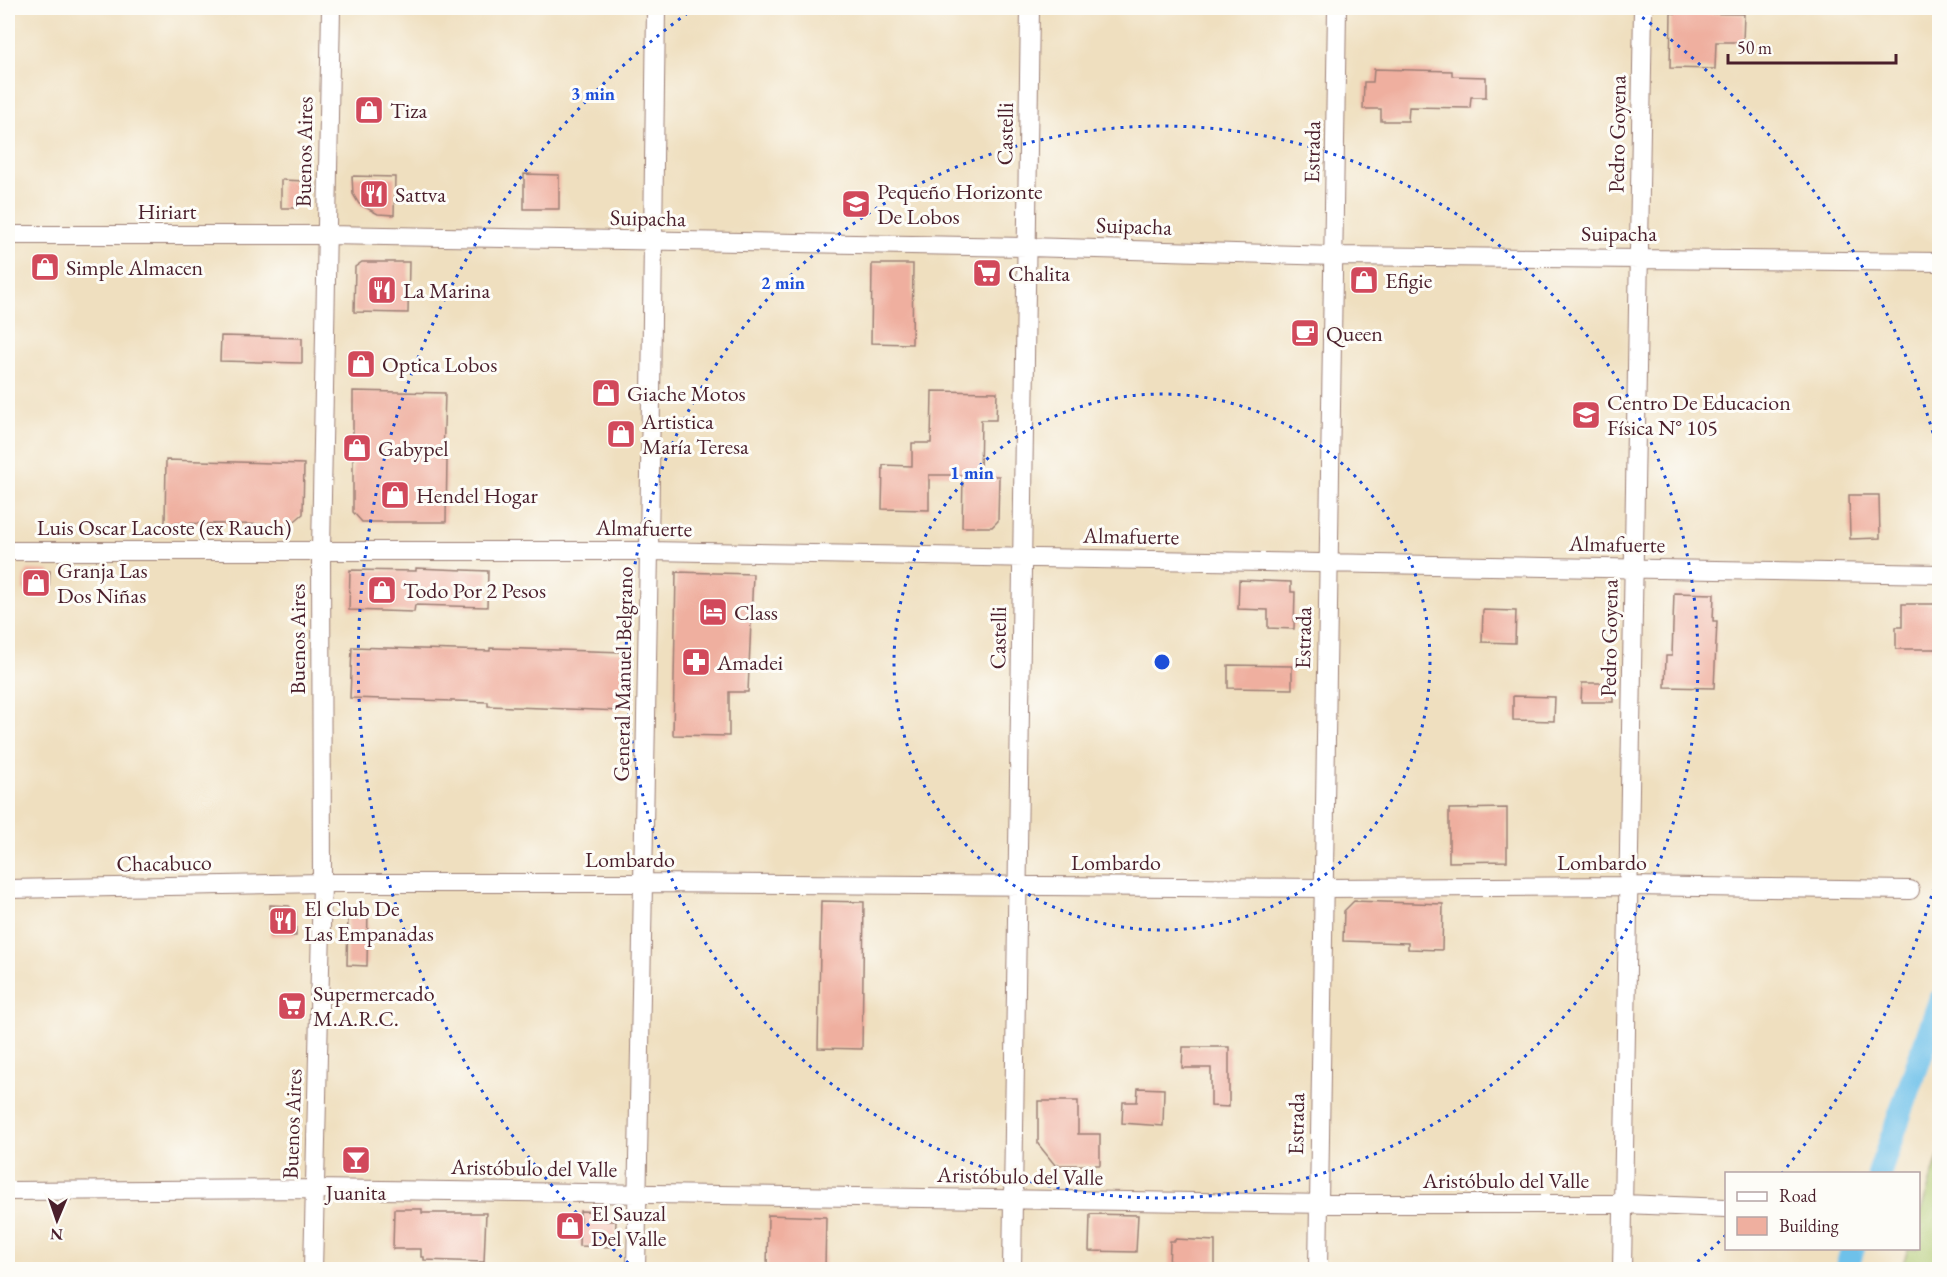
<svg xmlns="http://www.w3.org/2000/svg" width="1947" height="1277" font-family="'EB Garamond',serif">
<style>
.grass{fill:#acc66c;stroke:#7b724c;stroke-width:1.5}
.lines{fill:none;stroke-linecap:round;stroke-linejoin:round}
.canal{stroke:#6ec1ea;stroke-width:24}
.building{fill:#efaf9f}
.minor-casing{stroke:#9c7f75;stroke-width:20}
.minor{stroke:#fff;stroke-width:18}
.ring{fill:none;stroke:#1d4ed8;stroke-width:3;stroke-dasharray:3 6}
.labels{text-anchor:middle;dominant-baseline:central;stroke-width:6;stroke-linejoin:round;paint-order:stroke}
.poi-label{font-size:22px;fill:#4a1f2b;stroke:#fdfcf7;text-anchor:start}
.street-label{font-size:22px;fill:#4a1f2b;stroke:#fdfcf7}
.centre{fill:#1d4ed8;stroke:#fdfcf7;stroke-width:3}
.ring-label{font-size:18px;text-anchor:middle;font-weight:bold;fill:#1d4ed8;stroke:#fdfcf7;stroke-width:6;stroke-linejoin:round;paint-order:stroke}
</style>
<rect width="100%" height="100%" fill="#fdfcf7"/>
<filter id="ink" filterUnits="userSpaceOnUse"><feTurbulence type="fractalNoise" baseFrequency=".0167" numOctaves="2"/><feDisplacementMap in="SourceGraphic" scale="12" xChannelSelector="R" yChannelSelector="G"/><feConvolveMatrix kernelMatrix="1 2 1 2 8 2 1 2 1" color-interpolation-filters="sRGB"/></filter>
<filter id="wash" filterUnits="userSpaceOnUse"><feTurbulence type="fractalNoise" baseFrequency=".008" numOctaves="4" result="noise"/><feDisplacementMap in="SourceGraphic" scale="24" xChannelSelector="R" yChannelSelector="G"/><feGaussianBlur stdDeviation="1.35" result="paint"/><feColorMatrix in="noise" values="0 0 0 0 0 0 0 0 0 0 0 0 0 0 0 0 0 1.4 0 .05"/><feComposite in="paint" operator="in"/></filter>
<g filter="url(#wash)">
<rect width="100%" height="100%" fill="#efdfbf"/>
<path class="grass" d="M 1939,1155 L 1939,1269 L 1901,1269 L 1908,1249 L 1918,1248 L 1919,1217 Z"/>
<g class="lines">
<path class="canal" d="M 1879,1174 L 1940,1001
M 1846,1270 L 1853,1248"/>
</g>
<g id="blocks">
<path class="building" d="M 1671,13 L 1744,14 L 1743,42 L 1716,42 L 1715,69 L 1670,68 Z
M 1374,69 L 1452,71 L 1452,76 L 1486,77 L 1486,97 L 1471,97 L 1470,108 L 1409,107 L 1408,121 L 1381,121 L 1381,109 L 1363,109 L 1364,82 L 1373,82 Z
M 524,174 L 559,175 L 559,209 L 524,209 Z
M 352,176 L 395,177 L 394,215 L 378,214 L 359,204 L 353,194 Z
M 281,180 L 306,181 L 305,196 L 298,206 L 295,208 L 281,208 Z
M 362,262 L 409,262 L 408,313 L 354,312 L 355,267 Z
M 872,264 L 913,264 L 912,344 L 871,343 Z
M 221,336 L 302,338 L 302,363 L 220,361 Z
M 353,391 L 445,393 L 443,460 L 447,460 L 446,522 L 362,522 L 353,512 Z
M 932,391 L 997,392 L 996,420 L 981,420 L 980,476 L 999,476 L 998,521 L 992,527 L 962,527 L 963,475 L 929,475 L 929,510 L 882,509 L 883,465 L 912,466 L 912,443 L 931,443 Z
M 166,460 L 304,464 L 303,514 L 290,525 L 165,523 Z
M 1849,495 L 1879,495 L 1880,538 L 1850,539 Z
M 416,568 L 488,571 L 487,607 L 415,605 L 414,612 L 349,610 L 350,570 L 416,571 Z
M 28,570 L 50,571 L 49,591 L 23,590 L 24,576 Z
M 676,572 L 753,574 L 748,692 L 729,692 L 729,736 L 673,735 Z
M 1239,580 L 1291,582 L 1291,592 L 1295,592 L 1294,629 L 1268,628 L 1268,610 L 1238,609 Z
M 1674,593 L 1714,594 L 1713,621 L 1717,621 L 1714,688 L 1665,687 L 1666,656 L 1672,656 Z
M 1902,604 L 1940,604 L 1940,649 L 1896,649 L 1896,627 L 1902,627 Z
M 1483,610 L 1516,611 L 1515,643 L 1482,642 Z
M 352,647 L 490,651 L 490,648 L 624,652 L 622,711 L 488,706 L 488,702 L 350,698 Z
M 1228,665 L 1292,666 L 1292,689 L 1228,688 Z
M 1582,683 L 1613,683 L 1613,702 L 1581,702 Z
M 1513,696 L 1555,697 L 1554,721 L 1513,720 Z
M 1507,808 L 1507,861 L 1449,862 L 1449,809 Z
M 821,901 L 864,902 L 862,1049 L 818,1048 Z
M 1354,901 L 1443,904 L 1442,950 L 1408,949 L 1408,943 L 1343,941 L 1344,911 Z
M 270,905 L 289,906 L 296,912 L 296,936 L 270,936 Z
M 355,907 L 368,907 L 367,966 L 347,965 L 348,914 Z
M 1183,1047 L 1229,1047 L 1229,1107 L 1211,1106 L 1211,1068 L 1182,1068 Z
M 1138,1088 L 1164,1089 L 1163,1126 L 1122,1123 L 1123,1102 L 1137,1102 Z
M 1038,1101 L 1078,1101 L 1078,1134 L 1100,1134 L 1100,1165 L 1055,1165 L 1038,1144 Z
M 394,1209 L 422,1209 L 422,1213 L 486,1213 L 484,1262 L 424,1260 L 424,1257 L 421,1257 L 421,1249 L 393,1249 Z
M 580,1211 L 607,1212 L 607,1221 L 616,1221 L 615,1247 L 579,1246 Z
M 1090,1214 L 1138,1215 L 1136,1252 L 1089,1251 Z
M 768,1215 L 826,1217 L 825,1269 L 767,1269 Z
M 1175,1239 L 1215,1241 L 1215,1269 L 1169,1269 L 1170,1241 L 1175,1241 Z"/>
</g>
</g>
<g filter="url(#ink)">
<use href="#blocks" fill-opacity="0" stroke="#9c7f75" stroke-width="1.5"/>
<g class="lines">
<g class="minor-casing">
<path id="minor" d="M 8,235 L 327,235 L 1027,247 L 1335,256 L 1940,262
M 8,551 L 649,551 L 1940,574
M 8,889 L 322,883 L 643,883 L 1323,888 L 1629,886 L 1910,890
M 8,1191 L 314,1189 L 1332,1204 L 1623,1204 L 1726,1208
M 313,1270 L 322,883 L 321,551 L 331,8
M 636,1270 L 649,551 L 656,8
M 1012,1270 L 1030,8
M 1318,1270 L 1337,8
M 1622,1270 L 1643,8"/>
</g>
<use href="#minor" class="minor"/>
</g>
</g>
<g class="ring">
<circle cx="1162" cy="662" r="268"/>
<circle cx="1162" cy="662" r="536"/>
<path d="M1939 870A804 804 0 0 1 1782 1173M1726 1235A804 804 0 0 1 1689 1269M635 1269A804 804 0 0 1 689 12M1635 12A804 804 0 0 1 1939 454"/>
</g>
<defs>
<g id="shop-square" transform="scale(1.5)"><rect x="-9" y="-9" width="18" height="18" rx="4" fill="#d1495b" stroke="#fdfcf7"/><path d="M-5-2.5h2.3a2.7 3.5 0 0 1 5.4 0H5L5.5 6h-11ZM-1.5-2.5h3a1.5 2.3 0 0 0-3 0Z" fill="#fff"/></g>
<g id="restaurant-square" transform="scale(1.5)"><rect x="-9" y="-9" width="18" height="18" rx="4" fill="#d1495b" stroke="#fdfcf7"/><path d="M-5-6h1v4h1v-4h1v4h1v-4h1v5L-1.5 .5V6h-2V.5L-5-1ZM5-6V6H3V1.5H1.5Q1.5-4 5-6Z" fill="#fff"/></g>
<g id="school-square" transform="scale(1.5)"><rect x="-9" y="-9" width="18" height="18" rx="4" fill="#d1495b" stroke="#fdfcf7"/><path d="M0-5L7-2L0 1L-7-2ZM-4 1L0 2.5L4 1V4Q0 6-4 4Z" fill="#fff"/></g>
<g id="supermarket-square" transform="scale(1.5)"><rect x="-9" y="-9" width="18" height="18" rx="4" fill="#d1495b" stroke="#fdfcf7"/><path d="M-6-5.5h2.5l.6 2H6L4.5 2H-2.5L-4.4-4H-6ZM-1.5 3.2a1.3 1.3 0 1 0 .1 0ZM3 3.2a1.3 1.3 0 1 0 .1 0Z" fill="#fff"/></g>
<g id="cafe-square" transform="scale(1.5)"><rect x="-9" y="-9" width="18" height="18" rx="4" fill="#d1495b" stroke="#fdfcf7"/><path d="M-5.5-4.5H6V0H3Q3 3.5 0 3.5H-2.5Q-5.5 3.5-5.5 0ZM3-3.2v2h1.7v-2ZM-6 4.5H4V6H-6Z" fill="#fff"/></g>
<g id="hotel-square" transform="scale(1.5)"><rect x="-9" y="-9" width="18" height="18" rx="4" fill="#d1495b" stroke="#fdfcf7"/><path d="M-6-4.5h1.5V1H6V5H4.5V3h-9V5H-6ZM-4 0a1.8 1.8 0 1 1 3.6 0ZM.5 0V-2.5h3Q6-2.5 6 0Z" fill="#fff"/></g>
<g id="pharmacy-square" transform="scale(1.5)"><rect x="-9" y="-9" width="18" height="18" rx="4" fill="#d1495b" stroke="#fdfcf7"/><path d="M-2-6h4v4h4v4h-4v4h-4v-4h-4v-4h4Z" fill="#fff"/></g>
<g id="bar-square" transform="scale(1.5)"><rect x="-9" y="-9" width="18" height="18" rx="4" fill="#d1495b" stroke="#fdfcf7"/><path d="M-6-5H6L.8 .8V4.5H3.5V6h-7V4.5H-.8V.8Z" fill="#fff"/></g>
</defs>
<g fill-rule="evenodd">
<use href="#shop-square" x="369" y="110"/>
<use href="#restaurant-square" x="374" y="194"/>
<use href="#school-square" x="856" y="204"/>
<use href="#shop-square" x="45" y="267"/>
<use href="#supermarket-square" x="987" y="273"/>
<use href="#shop-square" x="1364" y="280"/>
<use href="#restaurant-square" x="382" y="290"/>
<use href="#cafe-square" x="1305" y="333"/>
<use href="#shop-square" x="361" y="364"/>
<use href="#shop-square" x="606" y="393"/>
<use href="#school-square" x="1586" y="415"/>
<use href="#shop-square" x="621" y="434"/>
<use href="#shop-square" x="357" y="448"/>
<use href="#shop-square" x="395" y="495"/>
<use href="#shop-square" x="36" y="583"/>
<use href="#shop-square" x="382" y="590"/>
<use href="#hotel-square" x="713" y="612"/>
<use href="#pharmacy-square" x="696" y="662"/>
<use href="#restaurant-square" x="283" y="921"/>
<use href="#supermarket-square" x="292" y="1006"/>
<use href="#bar-square" x="356" y="1160"/>
<use href="#shop-square" x="570" y="1226"/>
</g>
<g class="labels">
<g class="poi-label">
<text x="390" y="110">Tiza</text>
<text x="877" y="191">Pequeño Horizonte<tspan x="877" dy="25">De Lobos</tspan></text>
<text x="395" y="194">Sattva</text>
<text x="66" y="267">Simple Almacen</text>
<text x="1008" y="273">Chalita</text>
<text x="1385" y="280">Efigie</text>
<text x="403" y="290">La Marina</text>
<text x="1326" y="333">Queen</text>
<text x="382" y="364">Optica Lobos</text>
<text x="627" y="393">Giache Motos</text>
<text x="1607" y="402">Centro De Educacion<tspan x="1607" dy="25">Física N° 105</tspan></text>
<text x="642" y="421">Artistica<tspan x="642" dy="25">María Teresa</tspan></text>
<text x="378" y="448">Gabypel</text>
<text x="416" y="495">Hendel Hogar</text>
<text x="57" y="570">Granja Las<tspan x="57" dy="25">Dos Niñas</tspan></text>
<text x="403" y="590">Todo Por 2 Pesos</text>
<text x="734" y="612">Class</text>
<text x="717" y="662">Amadei</text>
<text x="304" y="908">El Club De<tspan x="304" dy="25">Las Empanadas</tspan></text>
<text x="313" y="993">Supermercado<tspan x="313" dy="25">M.A.R.C.</tspan></text>
<text x="356" y="1192" text-anchor="middle">Juanita</text>
<text x="591" y="1213">El Sauzal<tspan x="591" dy="25">Del Valle</tspan></text>
</g>
<g class="street-label">
<text transform="translate(1005 134) rotate(-89)">Castelli</text>
<text transform="translate(1617 134) rotate(-89)">Pedro Goyena</text>
<text transform="translate(304 152) rotate(-89)">Buenos Aires</text>
<text transform="translate(1312 152) rotate(-89)">Estrada</text>
<text x="167" y="211">Hiriart</text>
<text transform="translate(648 218) rotate(1)">Suipacha</text>
<text transform="translate(1134 226) rotate(2)">Suipacha</text>
<text x="1619" y="233">Suipacha</text>
<text x="164" y="527">Luis Oscar Lacoste (ex Rauch)</text>
<text transform="translate(644 528) rotate(1)">Almafuerte</text>
<text transform="translate(1131 536) rotate(1)">Almafuerte</text>
<text transform="translate(1617 544) rotate(1)">Almafuerte</text>
<text transform="translate(998 638) rotate(-89)">Castelli</text>
<text transform="translate(1303 638) rotate(-89)">Estrada</text>
<text transform="translate(1609 638) rotate(-89)">Pedro Goyena</text>
<text transform="translate(297 639) rotate(-90)">Buenos Aires</text>
<text transform="translate(623 674) rotate(-89)">General Manuel Belgrano</text>
<text x="630" y="859">Lombardo</text>
<text x="1116" y="862">Lombardo</text>
<text x="1602" y="862">Lombardo</text>
<text transform="translate(164 863) rotate(-1)">Chacabuco</text>
<text transform="translate(292 1124) rotate(-88)">Buenos Aires</text>
<text transform="translate(1296 1124) rotate(-89)">Estrada</text>
<text transform="translate(534 1168) rotate(1)">Aristóbulo del Valle</text>
<text transform="translate(1020 1176) rotate(1)">Aristóbulo del Valle</text>
<text x="1506" y="1180">Aristóbulo del Valle</text>
</g>
</g>
<circle cx="1162" cy="662" r="9" class="centre"/>
<g class="ring-label">
<text x="593" y="100">3 min</text>
<text x="783" y="289">2 min</text>
<text x="972" y="479">1 min</text>
</g>
<rect width="1947" height="1277" fill="none" stroke="#fdfcf7" stroke-width="30"/>
<rect x="1725" y="1172" width="195" height="78" fill="#fdfcf7" stroke="#b5a4a5" stroke-width="1.5"/>
<rect x="1737" y="1192" width="30" height="9" fill="#ffffff" stroke="#b5a4a5" stroke-width="1.5"/>
<text x="1779" y="1202" font-size="18" fill="#4a1f2b">Road</text>
<rect x="1737" y="1217" width="30" height="18" fill="#efaf9f" stroke="#b5a4a5" stroke-width="1.5"/>
<text x="1779" y="1232" font-size="18" fill="#4a1f2b">Building</text>
<g transform="translate(57 1220) rotate(182)" stroke="#fdfcf7" stroke-width="4.5" paint-order="stroke">
<path d="M0-4.5L10 22L0 15L-10 22Z" fill="#4a1f2b"/>
<text y="-9" font-size="16" font-weight="bold" text-anchor="middle" fill="#4a1f2b">N</text>
</g>
<path d="M1728 54v9h168v-9" fill="none" stroke="#4a1f2b" stroke-width="3"/>
<text x="1737" y="54" font-size="18" fill="#4a1f2b" stroke="#fdfcf7" stroke-width="4.5" paint-order="stroke">50 m</text>
</svg>
